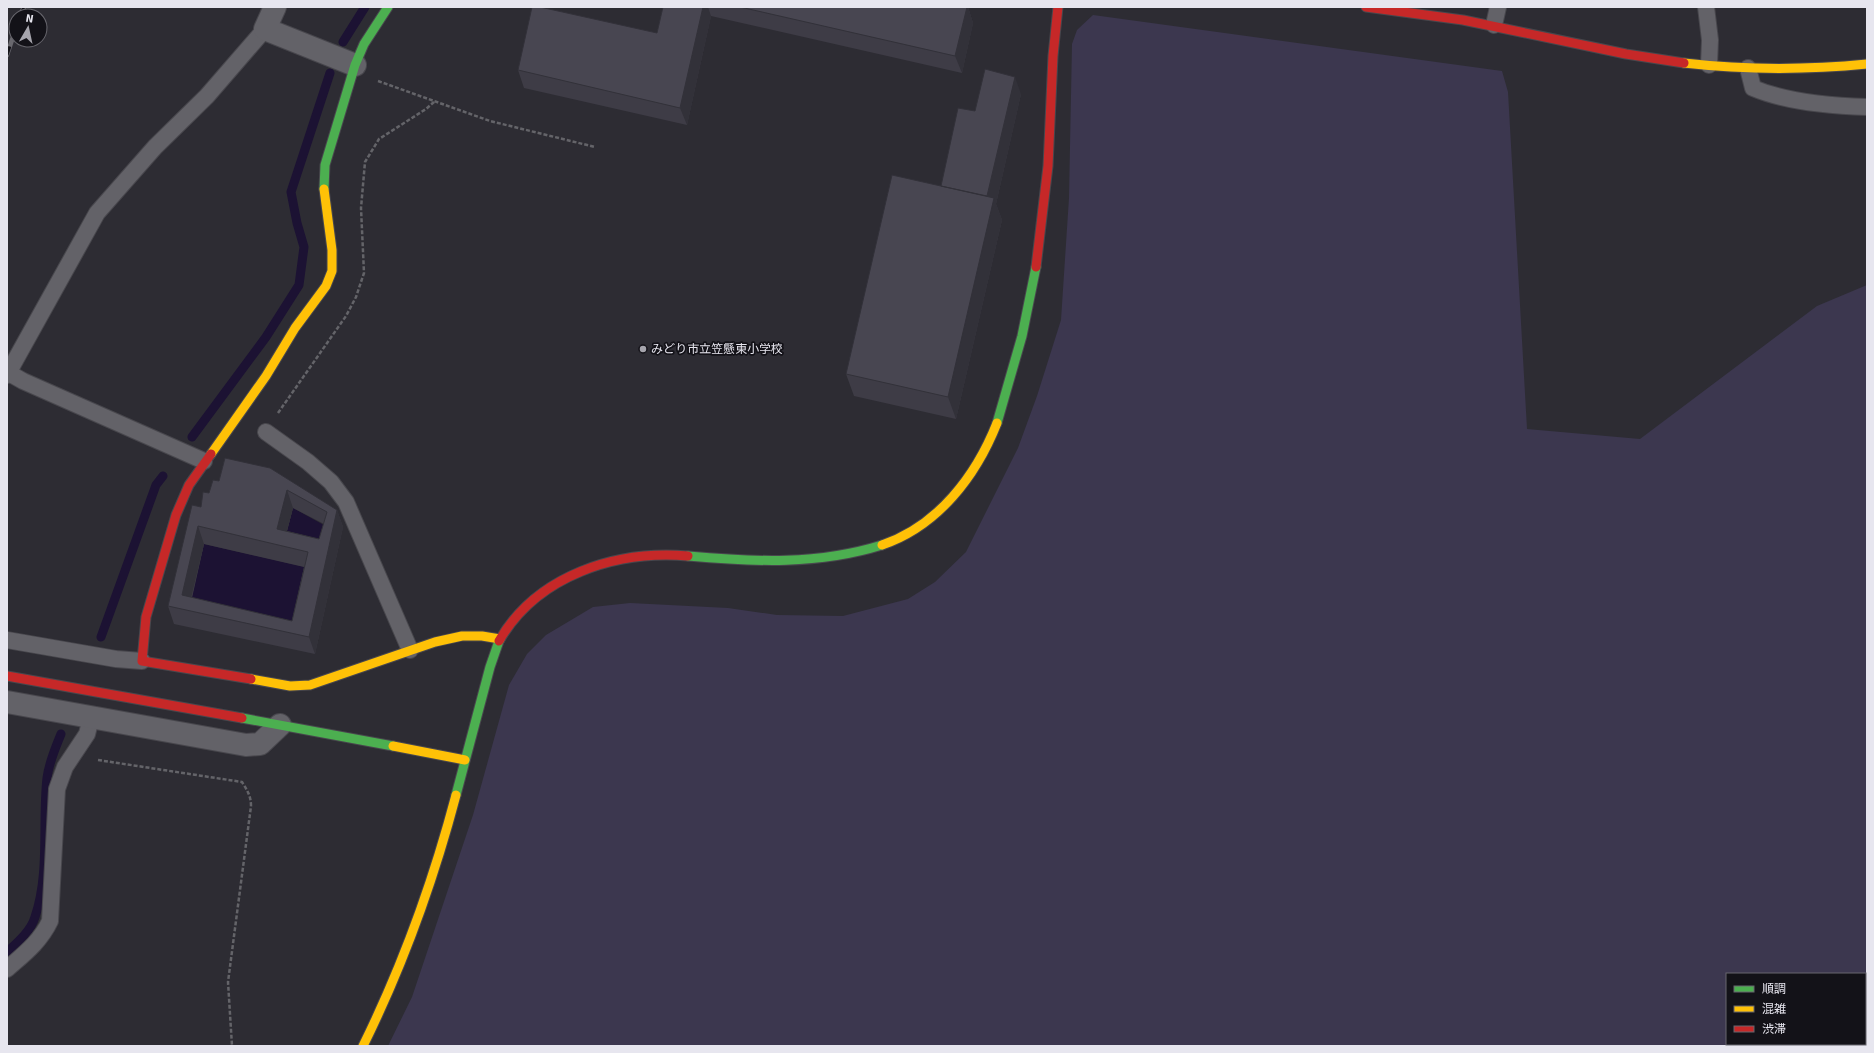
<svg xmlns="http://www.w3.org/2000/svg" width="1874" height="1053" font-family="Signika,'Noto Sans JP',sans-serif">
<style>
.green{fill:#3c374f;fill-rule:evenodd}
.water{fill:#1c1233}
.lines{fill:none;stroke-linecap:round;stroke-linejoin:round}
.stream{stroke:#1c1233;stroke-width:9}
.lane-casing{stroke:#48474d;stroke-width:18}
.street-casing{stroke:#48474d;stroke-width:24}
.fast-casing{stroke:#48474d;stroke-width:11}
.slow-casing{stroke:#48474d;stroke-width:11}
.jam-casing{stroke:#48474d;stroke-width:11}
.path{stroke:#646469;stroke-width:2.5;stroke-dasharray:4 2;stroke-linecap:butt}
.lane{stroke:#636268;stroke-width:16}
.street{stroke:#636268;stroke-width:22}
.fast{stroke:#4caf50;stroke-width:9}
.slow{stroke:#ffc107;stroke-width:9}
.jam{stroke:#c62828;stroke-width:9}
.rail-casing{stroke:#69686e;stroke-width:4.5}
.rail{stroke:#131218;stroke-width:3;stroke-dasharray:9;stroke-linecap:butt}
.wall{fill:#3e3c46;fill-rule:evenodd}
.shaded-wall{fill:#323139}
.building{fill:#484651;stroke:#323139;fill-rule:evenodd}
.poi-dot{fill:#a6a5ad;stroke:#131218;stroke-width:1.5}
.labels{text-anchor:middle;dominant-baseline:central;stroke-width:3.5;stroke-linejoin:round;paint-order:stroke}
.poi-label{font-size:12px;fill:#e7e6ef;stroke:#131218;text-anchor:start}
</style>
<rect width="100%" height="100%" fill="#2d2c33"/>
<path class="green" d="M 1093,15 L 1502,71 L 1508,92 L 1527,429 L 1640,439 L 1817,306 L 1867,285 L 1867,1046 L 388,1046 L 412,997 L 473,815 L 509,685 L 527,654 L 546,635 L 593,607 L 630,603 L 728,608 L 777,615 L 843,616 L 908,599 L 935,582 L 966,552 L 1018,448 L 1037,396 L 1061,320 L 1069,198 L 1072,44 L 1077,30 ZM 1727,974 L 1865,974 L 1865,1044 L 1727,1044 Z"/>
<path class="water" d="M 293,508 L 333,530 L 326,556 L 283,546 Z
M 204,544 L 314,569 L 298,638 L 188,613 Z"/>
<g class="lines">
<path class="stream" d="M 343,42 L 365,7
M 192,437 L 266,337 L 299,285 L 304,247 L 297,223 L 291,192 L 330,73
M 101,637 L 156,485 L 163,476
M 7,952 C 17,943 31,931 35,917 C 50,873 42,823 47,778 C 49,762 55,749 61,734"/>
<g class="lane-casing">
<path id="lane" d="M 1706,7 L 1710,40 L 1709,65
M 1494,25 L 1498,7
M 1748,68 L 1753,88 C 1786,102 1831,106 1867,107
M 9,373 L 23,381 L 204,461
M 7,375 L 97,213 L 155,147 L 207,96 L 265,29
M 266,432 L 308,462 L 331,482 L 346,502 L 410,650
M 7,640 L 116,659 L 142,661
M 7,969 C 24,954 40,942 50,921 L 57,789 L 65,767 L 87,734 L 91,718"/>
</g>
<g class="street-casing">
<path id="street" d="M 275,7 L 265,29 L 355,65
M 7,702 L 246,745 L 260,744 L 280,725"/>
</g>
<g class="fast-casing">
<path id="fast" d="M 324,189 L 325,165 L 355,65 L 364,44 L 388,7
M 997,423 L 1022,336 L 1036,267
M 688,556 C 755,562 818,565 882,545
M 242,718 L 393,746
M 456,795 L 490,667 L 499,641"/>
</g>
<g class="slow-casing">
<path id="slow" d="M 1684,63 C 1745,70 1806,70 1867,64
M 211,454 L 266,376 L 295,328 L 326,286 L 332,271 L 332,250 L 324,189
M 882,545 C 938,526 976,476 997,423
M 251,679 L 290,686 L 310,685 L 435,642 L 462,636 L 482,636 L 500,639
M 393,746 L 465,760
M 363,1046 C 403,965 433,882 456,795"/>
</g>
<g class="jam-casing">
<path id="jam" d="M 1366,7 L 1463,20 L 1626,54 L 1684,63
M 1036,267 L 1048,166 L 1053,56 L 1058,7
M 211,454 L 189,485 L 176,515 L 146,617 L 142,661 L 251,679
M 499,641 C 537,575 616,550 688,556
M 7,676 L 242,718"/>
</g>
<path class="path" d="M 378,81 L 490,121 L 595,147
M 278,413 L 346,316 L 356,297 L 364,273 L 361,208 L 365,162 L 379,139 L 426,109 L 434,102
M 98,760 L 242,782 C 247,790 251,796 251,806 L 228,982 L 232,1046"/>
<use href="#lane" class="lane"/>
<use href="#street" class="street"/>
<use href="#fast" class="fast"/>
<use href="#slow" class="slow"/>
<use href="#jam" class="jam"/>
<g class="rail-casing">
<path id="rail" d="M 20,16 L 24,7
M 7,55 L 16,28"/>
</g>
<use href="#rail" class="rail"/>
</g>
<path class="wall" d="M 663,7 L 968,7 L 973,23 L 962,73 L 711,16 L 687,125 L 524,88 L 518,70 L 657,33 Z
M 1021,94 L 996,204 L 1002,220 L 956,419 L 854,396 L 846,374 L 941,186 L 975,111 Z
M 225,458 L 337,510 L 343,527 L 315,654 L 174,624 L 168,606 L 209,493 L 219,481 ZM 293,508 L 324,524 L 319,539 L 287,531 ZM 204,544 L 304,567 L 292,621 L 192,598 Z"/>
<path class="shaded-wall" d="M 703,7 L 708,7 L 711,16 L 687,125 L 680,108 Z
M 967,7 L 968,7 L 973,23 L 962,73 L 955,56 Z
M 1015,77 L 1021,94 L 996,204 L 1002,220 L 956,419 L 948,397 L 986,201 Z
M 287,490 L 293,508 L 283,546 L 277,529 Z
M 337,510 L 343,527 L 315,654 L 309,637 Z
M 198,526 L 204,544 L 188,611 L 182,595 Z"/>
<path class="building" d="M 532,7 L 540,7 L 657,33 L 663,7 L 703,7 L 680,108 L 518,70 Z
M 740,7 L 967,7 L 955,56 Z
M 985,69 L 1015,77 L 987,196 L 941,186 L 958,108 L 975,111 Z
M 892,175 L 994,198 L 948,397 L 846,374 Z
M 225,458 L 270,468 L 337,510 L 309,637 L 168,606 L 192,505 L 201,507 L 203,492 L 209,493 L 213,480 L 219,481 ZM 287,490 L 327,512 L 319,539 L 277,529 ZM 198,526 L 308,552 L 292,621 L 182,595 Z"/>
<circle class="poi-dot" cx="643" cy="349" r="4"/>
<g class="labels">
<g class="poi-label">
<text x="651" y="349">みどり市立笠懸東小学校</text>
</g>
</g>
<rect width="1874" height="1053" fill="none" stroke="#e7e6ef" stroke-width="16"/>
<rect x="1726" y="973" width="140" height="72" fill="#131218" stroke="#68676e"/>
<rect x="1734" y="986" width="20" height="6" fill="#4caf50" stroke="#68676e"/>
<text x="1762" y="993" font-size="12" fill="#e7e6ef">順調</text>
<rect x="1734" y="1006" width="20" height="6" fill="#ffc107" stroke="#68676e"/>
<text x="1762" y="1013" font-size="12" fill="#e7e6ef">混雑</text>
<rect x="1734" y="1026" width="20" height="6" fill="#c62828" stroke="#68676e"/>
<text x="1762" y="1033" font-size="12" fill="#e7e6ef">渋滞</text>
<g transform="translate(28 28) rotate(9)"><circle r="19" fill="#131218" stroke="#68676e"/>
<path d="M0-3L7 15L0 10L-7 15Z" fill="#a6a5ad"/>
<text y="-6" font-size="11" font-weight="bold" text-anchor="middle" fill="#e7e6ef">N</text>
</g>
</svg>
